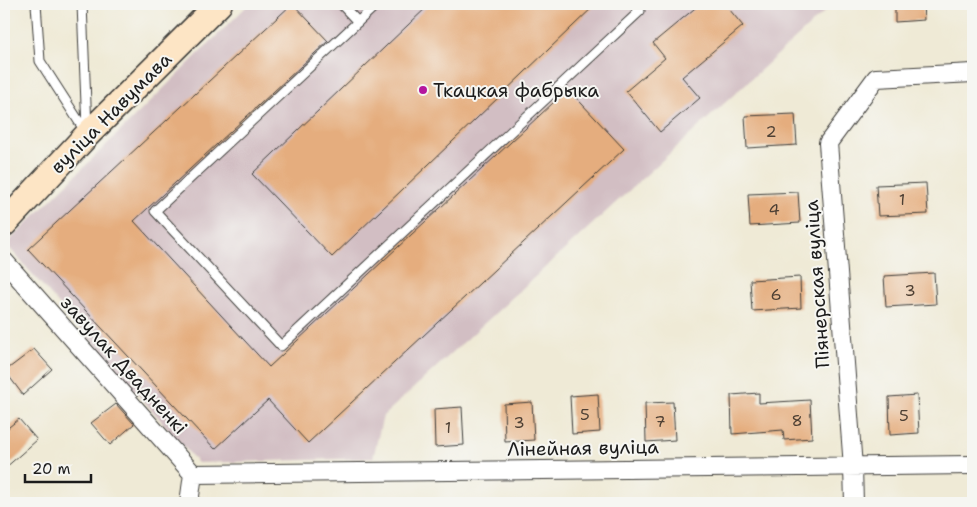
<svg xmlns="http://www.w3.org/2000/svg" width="977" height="507" font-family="'Shantell Sans',sans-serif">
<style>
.industrial{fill:#d2bec3}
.building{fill:#e5ad7e}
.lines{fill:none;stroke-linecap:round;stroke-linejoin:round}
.lane-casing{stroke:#3c3b38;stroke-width:11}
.street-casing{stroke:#3c3b38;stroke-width:20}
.secondary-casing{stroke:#3c3b38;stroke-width:28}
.lane{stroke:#fff;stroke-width:9}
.street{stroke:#fff;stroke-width:18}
.secondary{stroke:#fde5c5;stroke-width:25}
.poi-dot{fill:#b5179e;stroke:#f6f6f2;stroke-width:2}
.labels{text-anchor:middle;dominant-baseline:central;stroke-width:4;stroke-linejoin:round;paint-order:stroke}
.number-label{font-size:16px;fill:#4e4034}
.poi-label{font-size:19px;fill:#1c1c1c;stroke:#f6f6f2;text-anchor:start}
.street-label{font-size:19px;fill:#1c1c1c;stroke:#f6f6f2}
</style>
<rect width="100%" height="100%" fill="#f6f6f2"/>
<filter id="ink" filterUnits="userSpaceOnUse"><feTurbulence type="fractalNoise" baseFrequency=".02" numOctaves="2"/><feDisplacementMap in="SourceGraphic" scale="10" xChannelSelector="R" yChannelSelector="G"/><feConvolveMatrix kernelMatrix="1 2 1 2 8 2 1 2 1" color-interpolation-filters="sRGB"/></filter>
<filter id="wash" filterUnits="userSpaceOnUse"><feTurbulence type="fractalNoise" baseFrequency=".0096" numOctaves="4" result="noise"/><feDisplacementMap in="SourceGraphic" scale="20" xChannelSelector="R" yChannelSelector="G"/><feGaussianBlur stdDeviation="1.12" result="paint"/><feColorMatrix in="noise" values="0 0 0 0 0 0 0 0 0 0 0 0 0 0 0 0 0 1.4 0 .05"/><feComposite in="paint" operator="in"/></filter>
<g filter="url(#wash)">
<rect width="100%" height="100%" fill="#efead6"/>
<path class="industrial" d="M 249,4 L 833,4 L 383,416 L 373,458 L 198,463 L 6,244 Z"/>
<g id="blocks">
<path class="building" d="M 292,4 L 293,4 L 328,41 L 134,221 L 269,367 L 568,89 L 624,149 L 308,443 L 268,400 L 215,449 L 28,249 Z
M 430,4 L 596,4 L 332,257 L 252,174 Z
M 700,4 L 725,4 L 743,26 L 682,77 L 700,98 L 660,132 L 626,91 L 665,58 L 653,43 Z
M 895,4 L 923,4 L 924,20 L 895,22 Z
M 795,114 L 797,145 L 747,148 L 745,116 Z
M 926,183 L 928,214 L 878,216 L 876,185 Z
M 798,192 L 800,223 L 750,226 L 748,194 Z
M 934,273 L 936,304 L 886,307 L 884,276 Z
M 800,277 L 801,308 L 752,311 L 750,280 Z
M 34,349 L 52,369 L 23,395 L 5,371 Z
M 759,393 L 759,403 L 810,400 L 812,438 L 784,440 L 783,430 L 732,434 L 731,395 Z
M 598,394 L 600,432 L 572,434 L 570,396 Z
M 917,395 L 919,433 L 890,435 L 889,397 Z
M 532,402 L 534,440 L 505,442 L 504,404 Z
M 673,402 L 675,440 L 646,442 L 645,403 Z
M 116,404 L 134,424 L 110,445 L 91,423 Z
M 462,407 L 464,445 L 435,447 L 434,409 Z
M 19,419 L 37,440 L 4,469 L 4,431 Z"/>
</g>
</g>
<g filter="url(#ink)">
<use href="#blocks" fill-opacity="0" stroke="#3c3b38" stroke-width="1"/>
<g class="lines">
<g class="lane-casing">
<path id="lane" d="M 36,4 L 40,61 L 87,134
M 82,4 L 87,129
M 341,4 L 358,22
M 377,4 L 155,211 L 281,346 L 640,11 L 633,4"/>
</g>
<g class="street-casing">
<path id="street" d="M 4,261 L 193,474 L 189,503
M 193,474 L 973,465
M 854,503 L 853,467 L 828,143 L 876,78 L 973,73"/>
</g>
<g class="secondary-casing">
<path id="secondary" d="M 4,224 L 87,135 L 219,4"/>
</g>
<use href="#lane" class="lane"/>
<use href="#street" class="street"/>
<use href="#secondary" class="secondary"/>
</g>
</g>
<circle class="poi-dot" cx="423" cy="90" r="5"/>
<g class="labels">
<g class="number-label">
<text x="771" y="131">2</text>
<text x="902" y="199">1</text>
<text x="774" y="209">4</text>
<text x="910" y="290">3</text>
<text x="776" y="294">6</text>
<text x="585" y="414">5</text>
<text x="904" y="415">5</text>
<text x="797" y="420">8</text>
<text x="660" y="421">7</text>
<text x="519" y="422">3</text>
<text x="448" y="427">1</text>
</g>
<g class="poi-label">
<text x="433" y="90">Ткацкая фабрыка</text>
</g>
<g class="street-label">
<text transform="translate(111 113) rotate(-45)">вуліца Навумава</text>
<text transform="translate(817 284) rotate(-94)">Піянерская вуліца</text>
<text transform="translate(124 365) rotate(48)">завулак Двадненкі</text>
<text transform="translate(583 448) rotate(-1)">Лінейная вуліца</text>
</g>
</g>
<rect width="977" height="507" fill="none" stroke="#f6f6f2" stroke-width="20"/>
<path d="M25 474v8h66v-8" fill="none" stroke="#1c1c1c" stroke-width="2.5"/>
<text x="32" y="474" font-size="15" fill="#1c1c1c" stroke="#f6f6f2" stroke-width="4" paint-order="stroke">20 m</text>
</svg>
